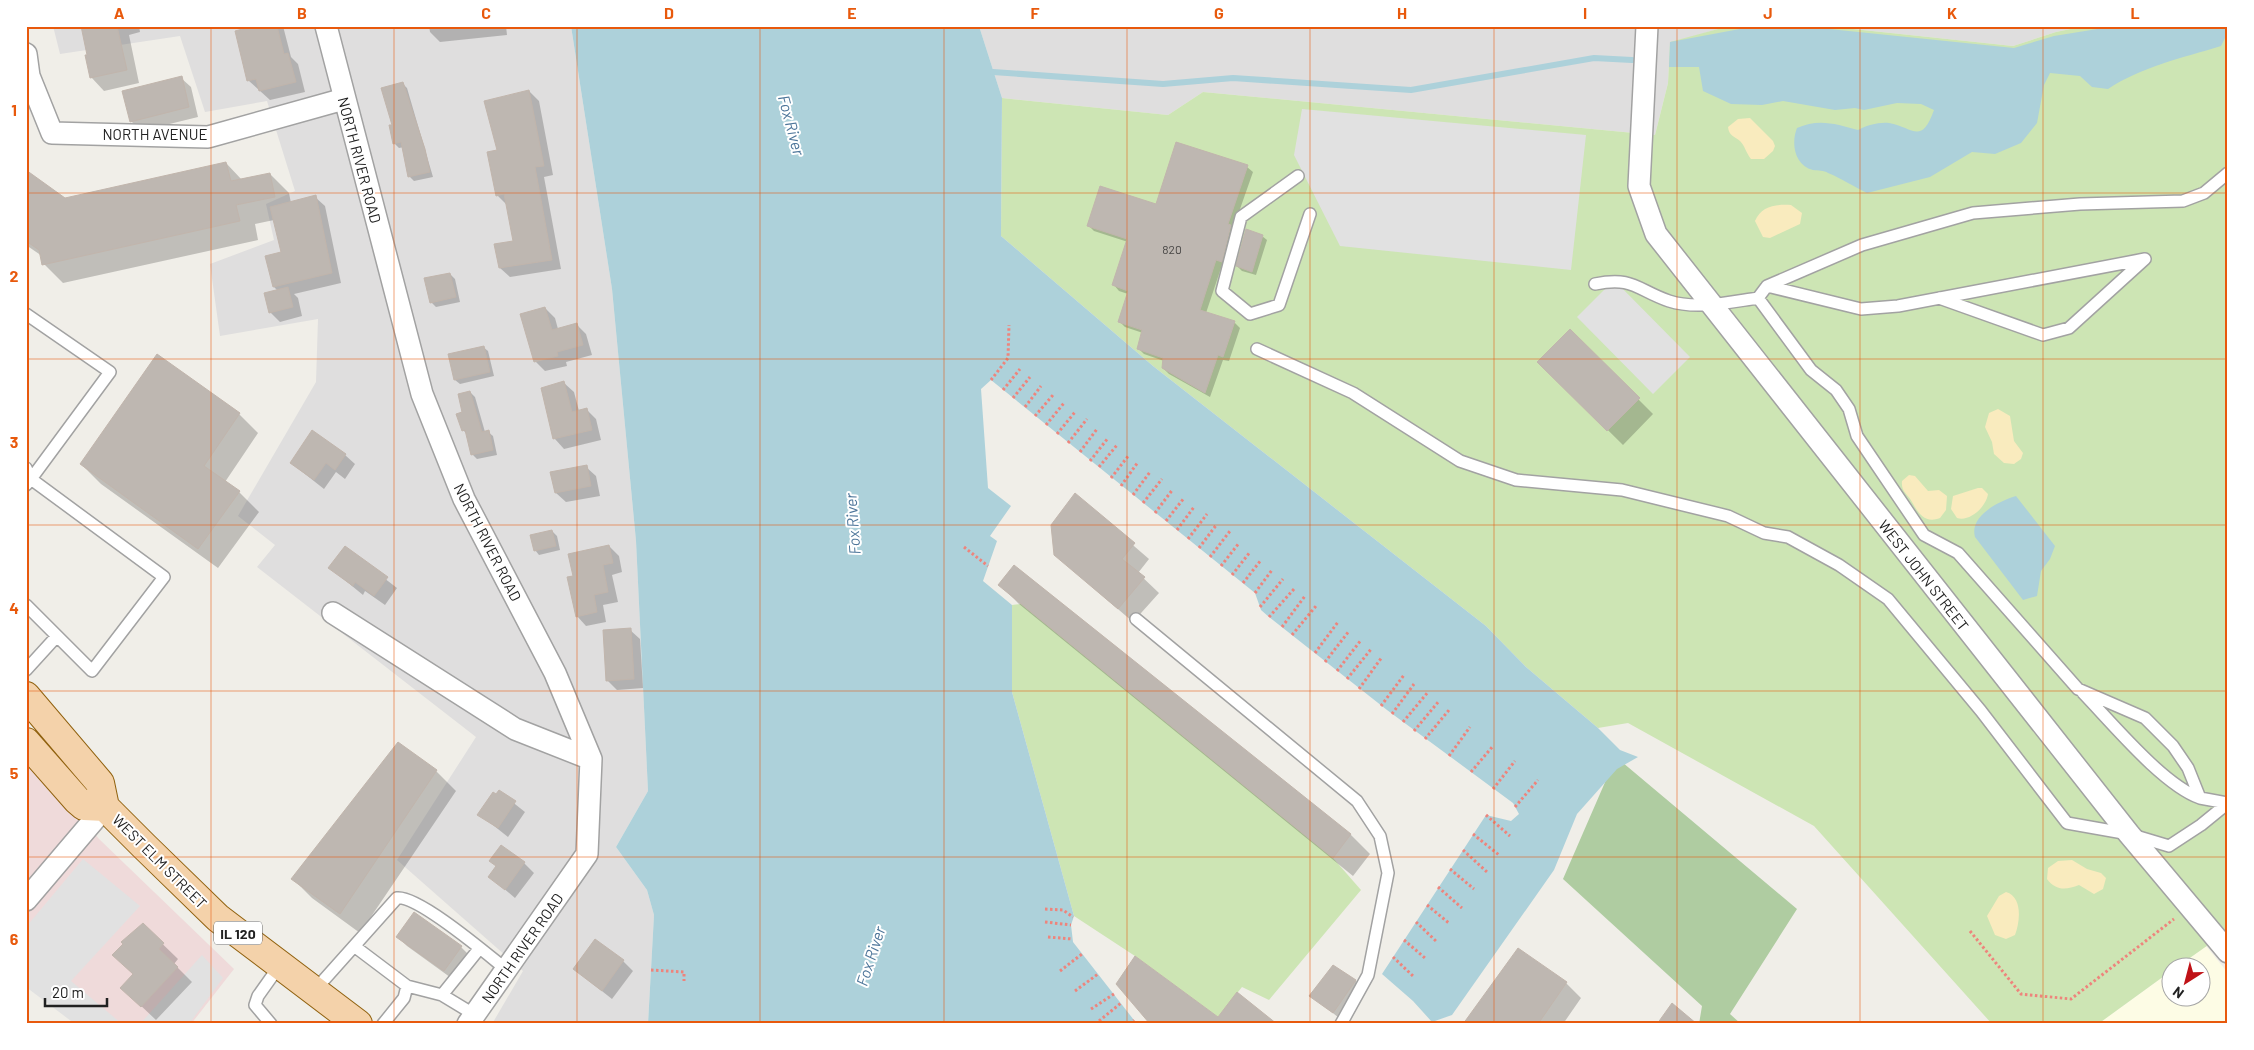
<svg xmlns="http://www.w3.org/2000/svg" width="2254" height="1050" font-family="Barlow,sans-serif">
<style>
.residential{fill:#dfdede}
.commercial{fill:#efdada}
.education{fill:#fdfce5}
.grass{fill:#cde5b4}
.forest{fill:#afcca1}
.sand{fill:#f9ebbe}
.parking{fill:#e1e1e1}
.water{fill:#add1da}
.shadow{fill:#0003}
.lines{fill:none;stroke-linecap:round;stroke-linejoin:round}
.stream{stroke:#add1da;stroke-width:6}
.building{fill:#beb7b1;stroke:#c1b5ac}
.service-casing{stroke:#a2a2a2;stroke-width:14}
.minor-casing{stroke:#a2a2a2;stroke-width:24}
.primary-casing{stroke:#90610e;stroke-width:30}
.path{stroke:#ee847c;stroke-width:3;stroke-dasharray:2.5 2.5;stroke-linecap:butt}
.service{stroke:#fff;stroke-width:11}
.minor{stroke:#fff;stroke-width:21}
.primary{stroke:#f4d2aa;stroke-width:28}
.grid{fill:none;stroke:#e8590c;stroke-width:1;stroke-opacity:0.55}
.labels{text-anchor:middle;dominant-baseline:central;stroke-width:4;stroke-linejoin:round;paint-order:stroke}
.number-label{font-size:12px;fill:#484645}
.shield{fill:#fff;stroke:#646464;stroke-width:1}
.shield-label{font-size:14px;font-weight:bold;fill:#212121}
.street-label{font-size:15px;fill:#212121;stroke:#fff}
.water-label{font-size:16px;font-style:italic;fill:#4e769a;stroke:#fff}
.neatline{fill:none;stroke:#e8590c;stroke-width:2}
.grid-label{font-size:16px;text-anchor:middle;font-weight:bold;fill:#e8590c}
</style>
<rect width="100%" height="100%" fill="#f0eee8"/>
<path class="residential" d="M 53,26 L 571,26 L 612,289 L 636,541 L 648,791 L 616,847 L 647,890 L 654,915 L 648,1024 L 492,1024 L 523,971 L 397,860 L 476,737 L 257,567 L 275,545 L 238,516 L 316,382 L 318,319 L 220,336 L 210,264 L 274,240 L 266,204 L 295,191 L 267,101 L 205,112 L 180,36 L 60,54 Z
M 979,26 L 1729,26 L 1670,43 L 1668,83 L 1655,135 L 1203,92 L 1168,115 L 1002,98 Z
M 1825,26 L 2085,26 L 2056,32 L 2013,46 Z"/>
<path class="commercial" d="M 26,751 L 99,839 L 234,969 L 191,1024 L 84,1024 L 26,981 Z"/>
<path class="education" d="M 2206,946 L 2228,973 L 2228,1024 L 2098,1024 L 2171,971 L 2172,998 L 2202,998 L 2202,968 L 2177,967 Z"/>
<path class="grass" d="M 1729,26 L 1825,26 L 2013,46 L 2056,32 L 2085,26 L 2228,26 L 2228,931 L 2177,967 L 2172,968 L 2171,971 L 2098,1024 L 1992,1024 L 1814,826 L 1628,723 L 1598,728 L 1526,667 L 1486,626 L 1153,366 L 1001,236 L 1002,98 L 1168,115 L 1203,92 L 1655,135 L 1668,83 L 1670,42 Z
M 1021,604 L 1333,858 L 1361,890 L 1269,1000 L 1242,987 L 1218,1017 L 1135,956 L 1074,916 L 1012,692 L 1012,605 Z"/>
<path class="forest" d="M 1616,757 L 1797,909 L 1730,1014 L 1741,1024 L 1699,1024 L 1702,1006 L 1563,879 Z"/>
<path class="sand" d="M 1750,118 L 1773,141 L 1775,146 L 1773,151 L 1764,159 L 1751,159 C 1746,153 1745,146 1740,141 C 1734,136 1729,136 1728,127 L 1738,119 Z
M 1791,205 L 1802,213 L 1800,224 L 1770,238 L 1763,237 L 1755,221 C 1761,206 1776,204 1791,205 Z
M 1998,409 L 2010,416 L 2014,441 L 2023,453 L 2021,459 L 2014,464 L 2004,463 L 1994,454 L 1992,442 L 1985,427 L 1989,413 Z
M 1909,475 L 1915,476 L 1928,491 L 1939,490 L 1947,496 L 1946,510 L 1940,518 C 1925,524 1918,513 1912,502 C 1907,493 1901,492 1902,481 Z
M 1978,488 L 1982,488 L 1988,494 C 1986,507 1970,522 1957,518 L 1951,509 L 1953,496 Z
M 2072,860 L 2087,869 L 2101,873 L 2106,878 L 2103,889 L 2094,894 L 2079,885 C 2066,890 2056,891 2047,879 L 2048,868 L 2058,861 Z
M 2006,892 C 2023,897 2020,922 2015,935 L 2006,939 L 1995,935 L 1987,916 L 1999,896 Z"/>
<path class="parking" d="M 1302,109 L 1586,135 L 1571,270 L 1340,246 L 1294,155 Z
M 1614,280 L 1690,357 L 1653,394 L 1577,317 Z
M 83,859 L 140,906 L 71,981 L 122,1024 L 75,1024 L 26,987 L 26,927 Z
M 202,955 L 223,978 L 189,1024 L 140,1024 Z"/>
<path class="water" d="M 571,26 L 979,26 L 1002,98 L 1001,236 L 1153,366 L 1486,626 L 1526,667 L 1598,728 L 1620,750 L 1638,757 L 1617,769 L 1577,814 L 1554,870 L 1452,1015 L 1432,1022 L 1413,1001 L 1382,974 L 1486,815 L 1511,821 L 1519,814 L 1513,803 L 1387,710 L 1269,617 L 1261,610 L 1255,593 L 991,380 L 981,389 L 988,488 L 1011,506 L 990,536 L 997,541 L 983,581 L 1012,605 L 1012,692 L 1074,916 L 1071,925 L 1073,942 L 1137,1024 L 648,1024 L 654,915 L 647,890 L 616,847 L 648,791 L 636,541 L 612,289 Z
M 1756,26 L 1800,26 L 2014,48 L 2054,36 L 2116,26 L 2228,26 L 2228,32 L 2221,46 C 2182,58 2141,67 2108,89 L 2092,87 L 2080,76 L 2050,73 L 2044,85 L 2037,123 L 2021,143 L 1995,154 L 1972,152 L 1930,177 L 1867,193 C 1854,187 1841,178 1828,173 C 1824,170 1818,171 1813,170 C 1794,165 1791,143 1797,128 C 1818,118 1837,124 1858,130 C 1867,125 1879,122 1889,123 C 1913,127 1921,146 1934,110 L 1921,104 L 1897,103 L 1864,110 L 1855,108 L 1835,110 L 1783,101 L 1762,105 L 1731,104 L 1703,91 L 1699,67 L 1669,67 L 1670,42 Z
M 2016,496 L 2055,546 L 2050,559 L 2041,571 L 2037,596 L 2023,600 L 1975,537 C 1969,516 1999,501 2016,496 Z"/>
<path class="shadow" d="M 82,26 L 139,26 L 140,32 L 129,35 L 139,83 L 104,91 L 91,77 L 89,56 Z
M 257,26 L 283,26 L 291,57 L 298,64 L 305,92 L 270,100 L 249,81 L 236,32 Z
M 429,26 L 506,26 L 507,35 L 440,42 L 430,32 Z
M 181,78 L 191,87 L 198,117 L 141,131 L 131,121 Z
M 402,83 L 407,88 L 433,177 L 414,181 L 409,176 L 404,147 L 399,148 L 394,143 L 393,125 Z
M 529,91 L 539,101 L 553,175 L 544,177 L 561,269 L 510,277 L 500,268 L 514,242 L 507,205 L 497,195 L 498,151 Z
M 226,163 L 242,180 L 270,174 L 289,193 L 291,203 L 315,197 L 325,206 L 341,283 L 294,294 L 298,298 L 302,316 L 280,322 L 270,312 L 278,291 L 274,287 L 283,253 L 274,220 L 255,224 L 258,240 L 63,283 L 44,264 L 42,256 L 26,245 L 26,172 L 65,200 Z
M 1247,167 L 1253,172 L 1233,229 L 1227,267 L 1222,265 L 1206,313 L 1234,322 L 1240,328 L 1229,361 L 1223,360 L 1210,397 L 1169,374 L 1163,368 L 1164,361 L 1144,354 L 1138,348 L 1143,333 L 1125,327 L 1119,321 L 1128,294 L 1119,291 L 1114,285 L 1128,242 L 1094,231 L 1088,225 L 1157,206 Z
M 1262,236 L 1267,240 L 1256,275 L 1242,271 L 1237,266 Z
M 450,274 L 455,279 L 460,302 L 436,307 L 431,302 Z
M 545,308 L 555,318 L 558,329 L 576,324 L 586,334 L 592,355 L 566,362 L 567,366 L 545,371 L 535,361 Z
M 1570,331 L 1653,414 L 1623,445 L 1539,362 Z
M 483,347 L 488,351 L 494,376 L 460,384 L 455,380 Z
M 564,383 L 574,392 L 579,411 L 586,409 L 596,419 L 601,440 L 564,449 L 555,439 L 543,389 Z
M 470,392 L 475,397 L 485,432 L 488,432 L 493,436 L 497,455 L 477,459 L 472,454 L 468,435 L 463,430 L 463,413 Z
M 239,414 L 258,433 L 225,482 L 239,492 L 259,512 L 218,568 L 101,484 L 81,464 Z
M 345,455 L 355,464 L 345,479 L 336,472 L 324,489 L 291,463 Z
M 586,467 L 596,476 L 600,496 L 566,502 L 556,493 Z
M 1075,495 L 1149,559 L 1138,573 L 1159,593 L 1133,622 L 1055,555 Z
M 552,531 L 557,536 L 560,550 L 539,555 L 535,550 Z
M 609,546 L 619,556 L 622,572 L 612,575 L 618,602 L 603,605 L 606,622 L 586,626 L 577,616 L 574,577 Z
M 345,548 L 397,588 L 385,605 L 365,591 L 363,595 L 330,568 Z
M 1000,585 L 1350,834 L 1370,854 L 1353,876 L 1019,604 Z
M 630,630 L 640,639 L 643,688 L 617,690 L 607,680 Z
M 436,771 L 456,791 L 360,933 L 312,898 L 293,879 Z
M 500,792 L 525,812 L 508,837 L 479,814 Z
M 524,863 L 534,873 L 515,898 L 490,877 Z
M 143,925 L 178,959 L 174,964 L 192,982 L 156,1020 L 137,1002 L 134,975 L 114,955 Z
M 397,936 L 461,947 L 471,957 L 454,980 L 407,946 Z
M 623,961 L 633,971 L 612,999 L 574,969 Z
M 1333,967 L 1356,981 L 1365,991 L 1343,1021 L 1311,996 Z
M 1566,983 L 1581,998 L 1563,1024 L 1465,1024 Z"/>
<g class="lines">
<path class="stream" d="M 993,72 L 1163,84 L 1233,78 L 1411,90 L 1594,58 L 1632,60"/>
</g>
<path class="building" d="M 81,26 L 117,26 L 127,70 L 90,78 L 85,55 L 87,55 Z
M 254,26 L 277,26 L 284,54 L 288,53 L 296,82 L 259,91 L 256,79 L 247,81 L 235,31 Z
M 182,76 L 189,107 L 130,122 L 122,91 Z
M 403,82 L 425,149 L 430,172 L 408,177 L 401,142 L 393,144 L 389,125 L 392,125 L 381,88 Z
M 529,90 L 544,166 L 535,167 L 552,260 L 499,268 L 494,244 L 513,241 L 504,194 L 496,196 L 487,152 L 497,150 L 484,101 Z
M 1176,142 L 1248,165 L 1228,224 L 1231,225 L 1222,262 L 1216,260 L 1200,310 L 1235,321 L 1223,357 L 1218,355 L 1205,393 L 1162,368 L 1163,358 L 1137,349 L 1142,330 L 1118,322 L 1128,291 L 1112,285 L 1127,239 L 1087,226 L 1100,186 L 1156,204 Z
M 226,162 L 231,181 L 270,173 L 275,197 L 236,205 L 240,221 L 42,265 L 39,250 L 26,241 L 26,170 L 65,198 Z
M 316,195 L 332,273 L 273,287 L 265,256 L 281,252 L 270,207 Z
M 1246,229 L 1263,235 L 1252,272 L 1236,266 Z
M 450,273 L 456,297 L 430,303 L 424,278 Z
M 288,287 L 293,307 L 269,313 L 264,293 Z
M 545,307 L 552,330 L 577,323 L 583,345 L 557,352 L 558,356 L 534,362 L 520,314 Z
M 1570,329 L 1640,398 L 1607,431 L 1537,362 Z
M 484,346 L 490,372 L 454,380 L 448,354 Z
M 157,354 L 240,413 L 204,466 L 240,491 L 198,549 L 80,464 Z
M 564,381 L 572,412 L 587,408 L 592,430 L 553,439 L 541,388 Z
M 470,391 L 482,432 L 489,430 L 493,450 L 471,455 L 465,430 L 462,431 L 456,414 L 462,412 L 458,394 Z
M 312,430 L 346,454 L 335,470 L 326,463 L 314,480 L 290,463 Z
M 587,465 L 591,486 L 555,493 L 550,472 Z
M 1075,493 L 1135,543 L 1122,559 L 1145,577 L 1118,609 L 1054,555 L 1051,525 Z
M 552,530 L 556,546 L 534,551 L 530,535 Z
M 609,545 L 613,563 L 603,565 L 608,592 L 594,595 L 597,612 L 576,617 L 567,577 L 573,576 L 568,554 Z
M 345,546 L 388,577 L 374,596 L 355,582 L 353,586 L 328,568 Z
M 1014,565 L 1351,834 L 1333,858 L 998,585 Z
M 631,628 L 634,679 L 606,681 L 603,630 Z
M 398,742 L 437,770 L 340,914 L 291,879 Z
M 499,790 L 516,801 L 498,828 L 477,815 L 493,792 L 496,794 Z
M 501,845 L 525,862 L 505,890 L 488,877 L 496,866 L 489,861 Z
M 414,912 L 462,946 L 444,971 L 396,937 Z
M 143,923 L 164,943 L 159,949 L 178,967 L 141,1007 L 120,988 L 133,974 L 112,955 L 123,944 L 121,942 Z
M 595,939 L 624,960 L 602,991 L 573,969 Z
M 1518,948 L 1567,982 L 1538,1024 L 1463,1024 Z
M 1135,956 L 1218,1017 L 1237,992 L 1277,1024 L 1150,1024 L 1116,984 Z
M 1333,965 L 1356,980 L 1333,1013 L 1309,996 Z
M 1672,1003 L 1697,1024 L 1657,1024 Z"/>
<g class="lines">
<g class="service-casing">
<path id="service" d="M 1298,176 L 1241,217 L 1222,291 L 1250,314 L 1279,305 L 1310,214
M 1595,284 C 1633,276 1637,290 1669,301 C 1697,310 1730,302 1758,298 L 1767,286 L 1862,245 L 1973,213 L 2080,204 L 2183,201 L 2204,193 L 2228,173
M 1767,286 L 1861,309 L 1898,306 L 2145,259 L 2069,328 L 2043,335 L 1939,298
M 1758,298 L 1811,370 L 1836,390 L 1849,409 L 1857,436 L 1924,535 L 1958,553 L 2078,689 L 2145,718 L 2173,746 L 2188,768 L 2200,798 L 2227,803
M 26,314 L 110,372 L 31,479 L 26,468
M 1257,349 L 1353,393 L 1460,461 L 1516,480 L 1622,490 L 1728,516 L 1764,533 L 1788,537 L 1839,565 L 1888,599 L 1981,711 L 2067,823 L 2129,834 L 2169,846 L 2201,825 L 2228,803
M 26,485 L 31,479 L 164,577 L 92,671 L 57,636 L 26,670
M 26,605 L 57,636
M 1136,619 L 1357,801 L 1380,836 L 1388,873 L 1368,975 L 1341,1024
M 2083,693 C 2112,723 2163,785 2200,798
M 354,946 L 407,986 L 442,995 L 475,1015
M 314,991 L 397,898 C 418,895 488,955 507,970
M 442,995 L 479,949
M 271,1024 L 255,1005 L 258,996 L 280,965
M 383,1024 L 404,998 L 407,986"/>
</g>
<g class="minor-casing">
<path id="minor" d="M 326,26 L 422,394 L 464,499 L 555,673 L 591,759 L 587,854 L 468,1024
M 1647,26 L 1639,186 L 1656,234 L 2129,834 L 2228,952
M 26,54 L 29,76 L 52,133 L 208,137 L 344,99
M 333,613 L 515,729 L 591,759
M 26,900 L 105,807"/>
</g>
<g class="primary-casing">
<path id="primary" d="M 26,696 L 100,783 L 105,807 L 144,846 L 218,918 L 358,1024
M 26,742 L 77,800 L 84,806 L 105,807"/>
</g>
<path class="path" d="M 991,380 L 1008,358 L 1009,325
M 1003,390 L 1020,369
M 1013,398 L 1030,377
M 1025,407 L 1041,386
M 1035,416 L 1053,395
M 1046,425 L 1064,403
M 1057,434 L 1075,412
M 1068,443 L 1087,419
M 1080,452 L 1097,429
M 1090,461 L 1108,438
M 1099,467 L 1117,445
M 1111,478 L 1129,455
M 1121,486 L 1138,462
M 1133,495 L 1150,472
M 1143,503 L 1162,479
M 1155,513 L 1173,489
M 1166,521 L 1184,498
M 1177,530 L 1194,507
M 1188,539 L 1207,514
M 964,547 L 988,566
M 1199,548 L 1217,524
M 1210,557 L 1230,531
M 1221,566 L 1239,543
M 1232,575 L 1250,552
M 1243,583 L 1261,560
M 1255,593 L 1272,570
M 1260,607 L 1283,579
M 1269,617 L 1294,589
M 1282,627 L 1305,596
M 1292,635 L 1316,606
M 1315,653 L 1338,622
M 1325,662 L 1349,631
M 1337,671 L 1361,640
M 1347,679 L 1372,648
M 1359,689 L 1382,657
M 1381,706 L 1404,675
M 1392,714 L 1414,684
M 1403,722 L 1428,692
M 1414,731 L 1439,701
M 1425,739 L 1449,710
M 1449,756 L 1470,727
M 1471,772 L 1493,746
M 1493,789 L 1515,761
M 1515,807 L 1538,780
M 1486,815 L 1510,836
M 1473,834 L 1499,855
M 1463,850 L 1487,872
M 1450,869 L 1474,889
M 1438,887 L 1462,908
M 1427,905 L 1450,924
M 1045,909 L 1063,910 L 1073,917
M 1045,922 L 1071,925
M 1416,922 L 1437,942
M 1970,931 L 2021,994 L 2071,999 L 2174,919
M 1048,937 L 1072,939
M 1404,940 L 1425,958
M 1393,957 L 1413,976
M 651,970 L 684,972 L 684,981
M 1060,971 L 1082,954
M 1075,991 L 1098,974
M 1091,1009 L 1114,994
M 1099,1021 L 1121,1003
M 1130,1024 L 1134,1020"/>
<use href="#service" class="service"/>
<use href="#minor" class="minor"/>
<use href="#primary" class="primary"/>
</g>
<path class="grid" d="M 211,26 L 211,1024M 394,26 L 394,1024M 577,26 L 577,1024M 760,26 L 760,1024M 944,26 L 944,1024M 1127,26 L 1127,1024M 1310,26 L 1310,1024M 1494,26 L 1494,1024M 1677,26 L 1677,1024M 1860,26 L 1860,1024M 2043,26 L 2043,1024M 26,193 L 2228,193M 26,359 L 2228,359M 26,525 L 2228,525M 26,691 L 2228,691M 26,857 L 2228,857"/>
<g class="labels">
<g class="number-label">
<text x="1172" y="249">820</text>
</g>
<rect class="shield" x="214" y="921.5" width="48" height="23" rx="4"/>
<g class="shield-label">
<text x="238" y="933">IL 120</text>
</g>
<g class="street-label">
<text x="155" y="134">NORTH AVENUE</text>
<text transform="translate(360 160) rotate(75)">NORTH RIVER ROAD</text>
<text transform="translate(488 542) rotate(63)">NORTH RIVER ROAD</text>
<text transform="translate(1924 575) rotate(52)">WEST JOHN STREET</text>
<text transform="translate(160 861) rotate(45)">WEST ELM STREET</text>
<text transform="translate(522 948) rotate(-55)">NORTH RIVER ROAD</text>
</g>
<g class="water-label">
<text transform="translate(792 125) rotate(75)">Fox River</text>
<text transform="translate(852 524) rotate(-94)">Fox River</text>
<text transform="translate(870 956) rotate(-72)">Fox River</text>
</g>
</g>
<rect width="2254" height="1050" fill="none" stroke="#ffffff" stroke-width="55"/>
<g transform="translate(2186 982) rotate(216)"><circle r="24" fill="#ffffff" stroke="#a6a6a6"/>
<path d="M0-4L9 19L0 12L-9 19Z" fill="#c01217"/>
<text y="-8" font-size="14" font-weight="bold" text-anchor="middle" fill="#212121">N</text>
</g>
<path d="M45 998v8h62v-8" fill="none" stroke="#212121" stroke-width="2.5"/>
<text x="52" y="998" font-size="15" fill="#212121" stroke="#ffffff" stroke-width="4" paint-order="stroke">20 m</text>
<rect x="28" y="28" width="2198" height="994" class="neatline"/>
<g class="grid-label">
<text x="119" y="19">A</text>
<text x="302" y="19">B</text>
<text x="486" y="19">C</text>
<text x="669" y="19">D</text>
<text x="852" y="19">E</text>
<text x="1035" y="19">F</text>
<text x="1219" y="19">G</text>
<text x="1402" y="19">H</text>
<text x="1585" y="19">I</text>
<text x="1768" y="19">J</text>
<text x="1952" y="19">K</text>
<text x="2135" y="19">L</text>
<text x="14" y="116">1</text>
<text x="14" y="282">2</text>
<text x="14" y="448">3</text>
<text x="14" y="614">4</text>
<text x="14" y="779">5</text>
<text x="14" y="945">6</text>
</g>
</svg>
